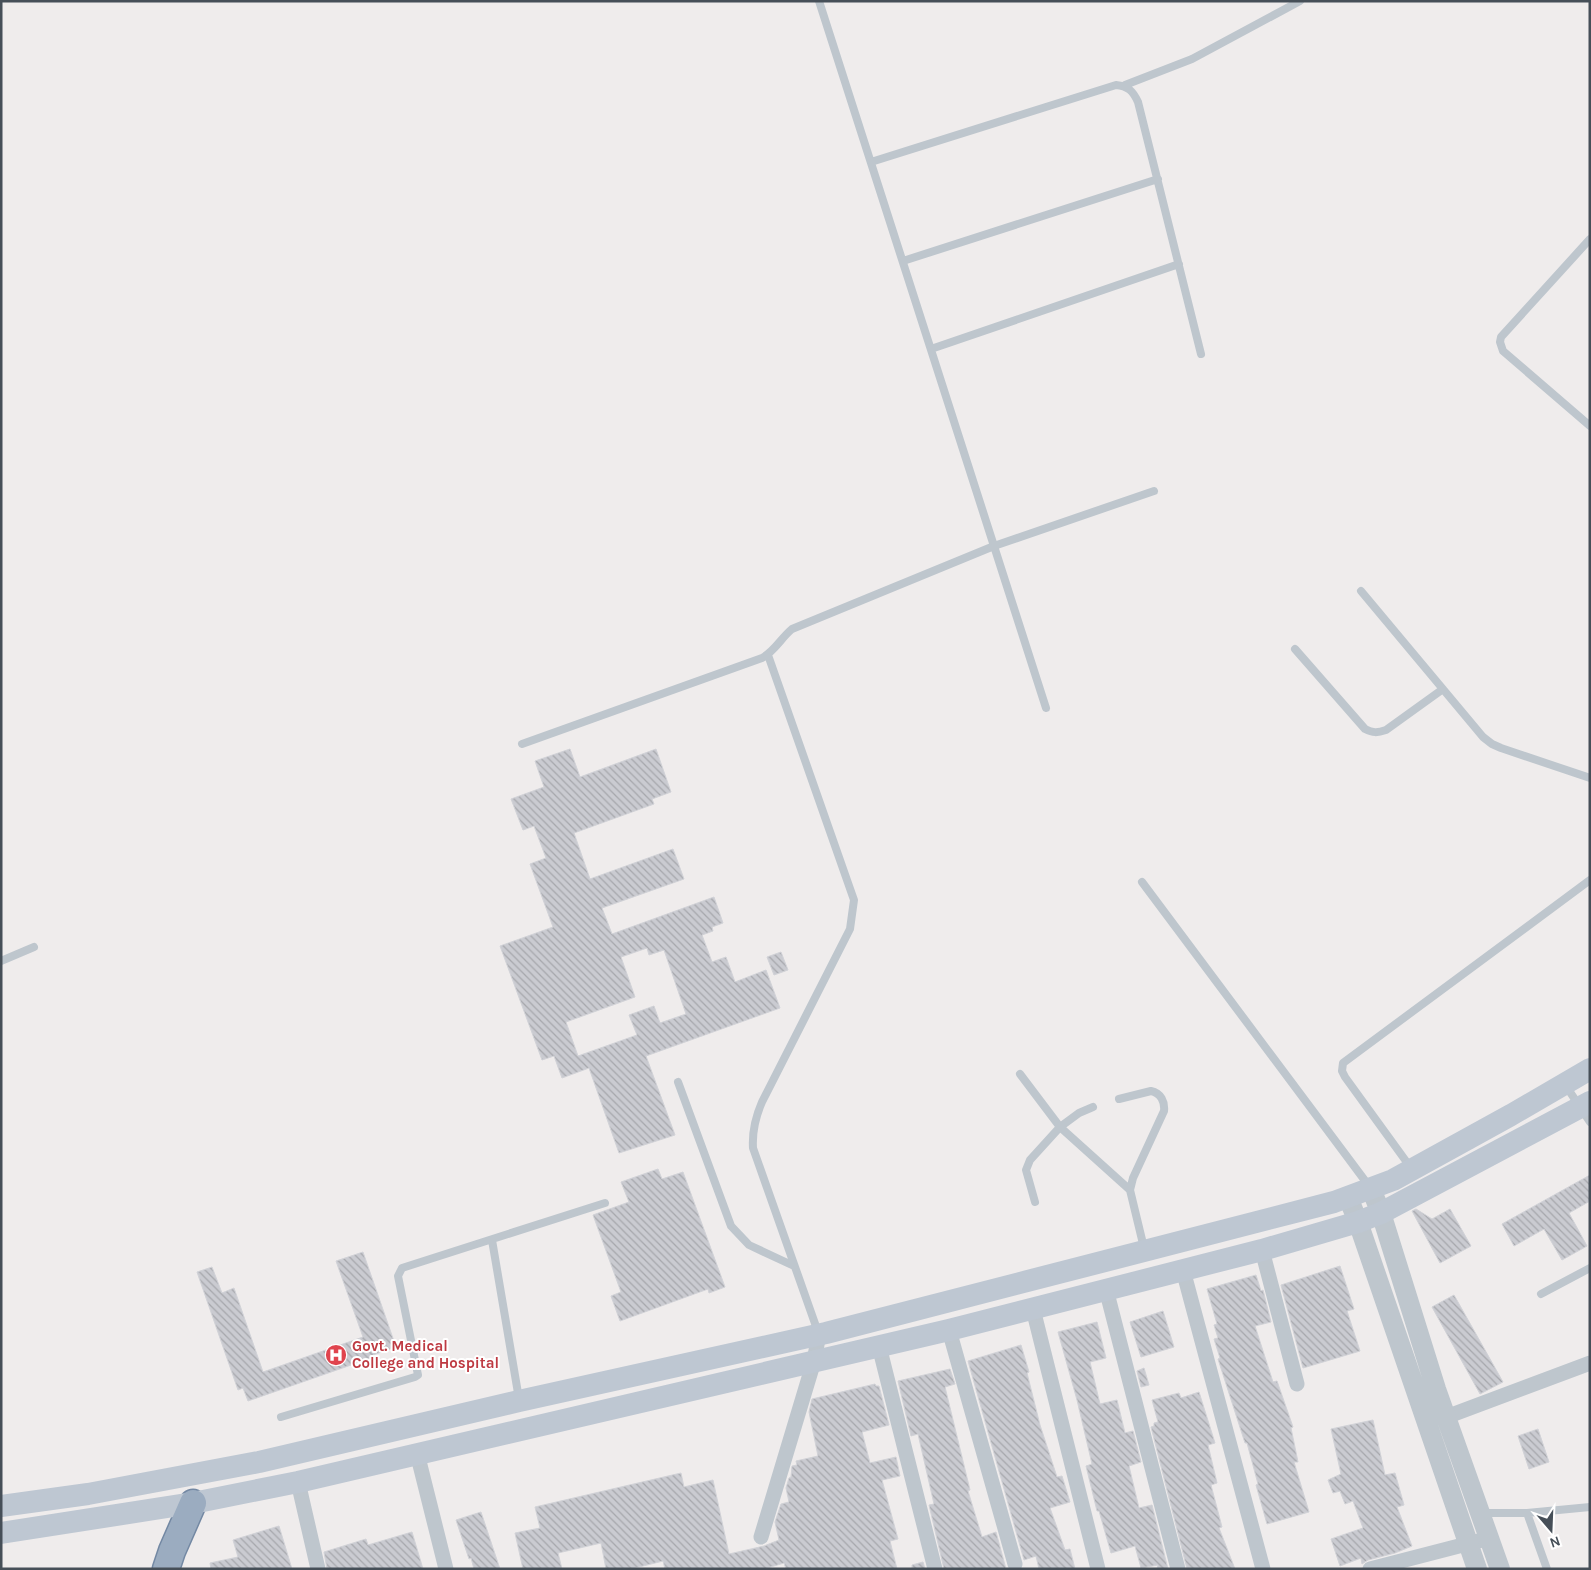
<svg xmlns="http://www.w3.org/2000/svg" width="1591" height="1570" font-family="Karla,sans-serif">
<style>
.building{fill:url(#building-back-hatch);stroke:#d1d2d7;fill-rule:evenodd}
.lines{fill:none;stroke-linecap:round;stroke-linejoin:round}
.trunk-casing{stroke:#7388a3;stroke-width:29}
.service{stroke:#bec6cd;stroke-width:8}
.minor{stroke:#bec6cd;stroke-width:15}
.tertiary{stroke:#bec6cd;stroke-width:20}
.secondary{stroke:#bec7d2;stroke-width:22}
.trunk{stroke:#9bacc0;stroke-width:26}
.labels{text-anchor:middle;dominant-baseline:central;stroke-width:4;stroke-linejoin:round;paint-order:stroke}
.health-label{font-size:15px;font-weight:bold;fill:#be3a42;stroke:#fff;text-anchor:start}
</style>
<defs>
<pattern id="building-back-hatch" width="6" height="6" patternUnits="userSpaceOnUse" patternTransform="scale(1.25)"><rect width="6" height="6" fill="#cacbd1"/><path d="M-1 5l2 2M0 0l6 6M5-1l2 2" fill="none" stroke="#a6a7ac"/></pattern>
</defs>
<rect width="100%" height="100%" fill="#efecec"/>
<path class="building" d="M 570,749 L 580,777 L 656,749 L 671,792 L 652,799 L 654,804 L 574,833 L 590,879 L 673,849 L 684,879 L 602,908 L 612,934 L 714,897 L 723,923 L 712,927 L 713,931 L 702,935 L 712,962 L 726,957 L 735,982 L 766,970 L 780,1008 L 646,1056 L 675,1135 L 619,1153 L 589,1068 L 562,1078 L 554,1056 L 542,1060 L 500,946 L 553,927 L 530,864 L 546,858 L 534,826 L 523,830 L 511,799 L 544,787 L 535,761 ZM 647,948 L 649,955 L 664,950 L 686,1014 L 660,1023 L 654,1006 L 629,1015 L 637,1035 L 578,1056 L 566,1022 L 635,997 L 621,957 Z
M 781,952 L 788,970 L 774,975 L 767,957 Z
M 658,1169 L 662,1179 L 683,1172 L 725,1287 L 709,1293 L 708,1289 L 620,1321 L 611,1296 L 621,1292 L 593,1215 L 629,1202 L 621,1182 Z
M 1590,1175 L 1590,1201 L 1569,1213 L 1587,1246 L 1562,1260 L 1544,1229 L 1514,1246 L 1502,1224 Z
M 1416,1209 L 1432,1219 L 1450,1209 L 1471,1246 L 1440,1263 L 1412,1211 Z
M 363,1252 L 396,1347 L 373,1355 L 374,1357 L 248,1401 L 243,1388 L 238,1390 L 197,1272 L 212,1267 L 222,1293 L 234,1288 L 263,1372 L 363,1337 L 336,1261 Z
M 1340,1266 L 1354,1309 L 1347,1311 L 1360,1351 L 1303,1368 L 1281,1285 Z
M 1256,1275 L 1261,1291 L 1263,1290 L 1271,1322 L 1255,1326 L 1273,1382 L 1277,1381 L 1293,1427 L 1291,1428 L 1298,1462 L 1294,1462 L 1309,1512 L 1267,1524 L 1256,1485 L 1258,1484 L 1247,1443 L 1245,1443 L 1218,1359 L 1220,1358 L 1214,1339 L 1218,1338 L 1214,1325 L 1217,1324 L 1207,1289 Z
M 1454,1295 L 1503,1382 L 1480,1394 L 1432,1307 Z
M 1163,1311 L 1174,1347 L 1141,1357 L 1130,1322 Z
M 1097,1322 L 1106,1358 L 1090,1362 L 1100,1404 L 1117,1400 L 1125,1433 L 1133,1431 L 1141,1462 L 1129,1466 L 1139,1508 L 1152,1505 L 1168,1569 L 1157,1569 L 1158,1565 L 1141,1568 L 1135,1546 L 1111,1553 L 1099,1511 L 1097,1511 L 1086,1466 L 1092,1464 L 1077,1400 L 1058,1332 Z
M 1021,1345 L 1029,1372 L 1027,1373 L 1040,1425 L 1057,1477 L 1062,1476 L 1070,1502 L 1050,1508 L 1065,1550 L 1070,1549 L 1075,1569 L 1039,1569 L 1036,1556 L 1024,1560 L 968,1361 Z
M 1144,1368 L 1149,1385 L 1141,1387 L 1137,1371 Z
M 950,1369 L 955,1384 L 945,1387 L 970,1490 L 968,1491 L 982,1537 L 996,1532 L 1006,1569 L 944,1569 L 929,1505 L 934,1504 L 918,1434 L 911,1436 L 898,1381 Z
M 875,1384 L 876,1386 L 879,1386 L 889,1425 L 862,1432 L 870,1463 L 896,1457 L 900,1476 L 882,1480 L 898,1539 L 890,1541 L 897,1569 L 786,1569 L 784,1563 L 764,1569 L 665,1569 L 663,1561 L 631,1569 L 606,1569 L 601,1543 L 558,1553 L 562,1569 L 523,1569 L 515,1533 L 540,1528 L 535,1507 L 681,1473 L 684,1487 L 713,1480 L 729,1554 L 764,1546 L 779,1540 L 775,1522 L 781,1504 L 789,1502 L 786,1488 L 789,1478 L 791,1477 L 792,1466 L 797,1465 L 796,1461 L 818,1456 L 809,1412 L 812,1399 Z
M 1199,1392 L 1215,1443 L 1208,1445 L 1217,1483 L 1211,1485 L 1222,1527 L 1219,1528 L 1235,1569 L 1187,1569 L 1151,1427 L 1154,1426 L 1154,1423 L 1158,1422 L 1152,1400 L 1179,1393 L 1181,1398 Z
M 1373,1420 L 1385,1475 L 1395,1473 L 1404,1505 L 1397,1507 L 1412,1546 L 1395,1553 L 1368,1560 L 1362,1564 L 1361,1558 L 1340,1566 L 1331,1539 L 1363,1528 L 1353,1501 L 1345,1504 L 1340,1491 L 1333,1493 L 1328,1480 L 1341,1474 L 1331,1429 Z
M 1538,1429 L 1549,1462 L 1529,1469 L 1518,1436 Z
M 481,1512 L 500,1569 L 474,1569 L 471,1558 L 469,1559 L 456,1520 Z
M 279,1526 L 292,1569 L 211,1569 L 210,1563 L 238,1557 L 233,1540 Z
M 412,1532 L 423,1569 L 327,1569 L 324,1552 L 366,1539 L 368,1545 Z
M 923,1562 L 925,1569 L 912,1569 L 912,1565 Z"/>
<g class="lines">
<g class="trunk-casing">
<path id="trunk" d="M 166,1569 L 172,1551 L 193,1503"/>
</g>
<path class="service" d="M 819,1 L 1046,708
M 1125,85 L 1192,59 L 1300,1
M 871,162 L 1116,85 C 1128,86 1133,91 1138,102 L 1201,354
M 1590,239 L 1501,337 L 1500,342 L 1503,351 L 1590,426
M 903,261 L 1158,179
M 931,349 L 1179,264
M 1361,591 L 1483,737 L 1492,744 L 1501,748 L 1590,778
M 1295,649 L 1365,729 C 1373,733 1377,733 1386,730 L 1443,689
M 768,655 L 854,900 L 850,929 L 762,1102 C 755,1118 752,1131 753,1148 L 818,1332
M 522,744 L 762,658 C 775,651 781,638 792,629 L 994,546 L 1154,491
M 1142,882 L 1369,1186
M 1,961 L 34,947
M 1020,1074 L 1060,1127 L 1130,1190
M 678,1082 L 731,1226 L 749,1245 L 794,1266
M 1566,1086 L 1590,1122
M 1119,1099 L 1151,1091 C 1161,1093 1165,1102 1164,1111 L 1133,1178 L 1130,1190 L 1144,1248
M 1411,1168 L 1345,1077 L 1342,1071 L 1343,1063 L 1590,880
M 1035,1202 L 1026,1170 L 1030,1160 L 1060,1127 L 1079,1113 L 1093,1107
M 492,1240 L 519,1399
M 1541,1294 L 1590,1268
M 281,1417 L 415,1377 L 418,1375 L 398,1276 L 402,1268 L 605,1203
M 1482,1513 L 1527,1513 L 1590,1507
M 1527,1513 L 1547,1569"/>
<path class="minor" d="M 1262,1250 L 1297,1384
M 1183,1270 L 1263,1569
M 1106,1289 L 1178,1569
M 1033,1309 L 1098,1569
M 949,1330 L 1015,1564
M 879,1346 L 935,1569
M 1446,1417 L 1590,1363
M 417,1453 L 446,1569
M 298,1482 L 318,1569
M 761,1537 L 814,1361 L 819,1334
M 1370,1569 L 1490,1538"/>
<path class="tertiary" d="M 1371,1189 L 1381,1213 L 1436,1389 L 1500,1569
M 1348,1197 L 1358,1222 L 1477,1569"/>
<path class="secondary" d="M 1,1506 L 88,1494 L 259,1462 L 519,1401 L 826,1333 L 1334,1202 L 1393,1180 L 1511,1115 L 1590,1069
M 1,1533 L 193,1503 L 298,1482 L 949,1330 L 1262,1250 L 1358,1222 L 1381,1213 L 1590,1102"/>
<use href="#trunk" class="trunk"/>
</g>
<defs>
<g id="hospital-disc" transform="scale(1.125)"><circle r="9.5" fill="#e0444e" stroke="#fff"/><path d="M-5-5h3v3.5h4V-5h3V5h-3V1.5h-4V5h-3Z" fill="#fff"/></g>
</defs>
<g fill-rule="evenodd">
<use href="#hospital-disc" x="336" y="1355"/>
</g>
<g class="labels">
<g class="health-label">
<text x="352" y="1346">Govt. Medical<tspan x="352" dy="17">College and Hospital</tspan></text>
</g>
</g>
<rect width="1591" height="1570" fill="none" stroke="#464f58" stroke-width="5"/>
<g transform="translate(1551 1530) rotate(161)" stroke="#ffffff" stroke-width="4" paint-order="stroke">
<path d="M0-4L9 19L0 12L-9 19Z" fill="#464f58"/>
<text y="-8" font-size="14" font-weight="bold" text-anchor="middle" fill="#464f58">N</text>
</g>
</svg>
